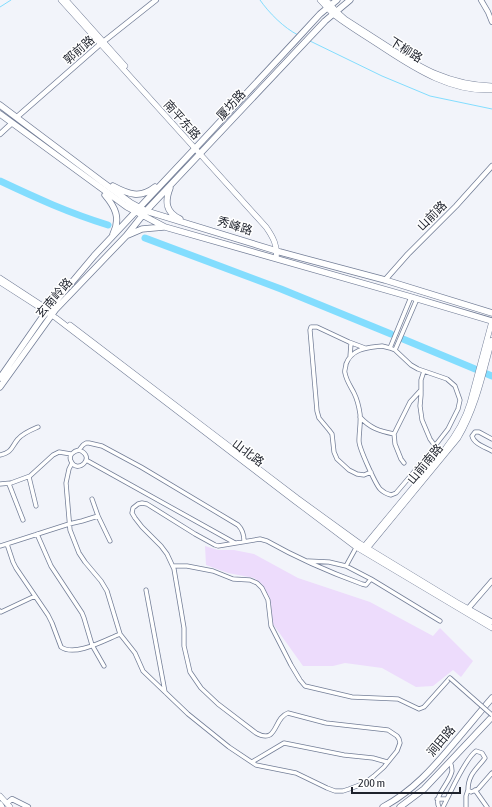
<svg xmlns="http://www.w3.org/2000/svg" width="492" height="807" font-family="'Asap Condensed','Noto Sans SC',sans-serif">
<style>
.green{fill:#eddcfc}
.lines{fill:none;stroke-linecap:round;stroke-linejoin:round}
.stream{stroke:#83ddfe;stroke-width:1}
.river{stroke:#83ddfe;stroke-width:7}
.minor-casing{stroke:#737e97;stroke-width:5}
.tertiary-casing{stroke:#737e97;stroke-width:6}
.secondary-casing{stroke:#737e97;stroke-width:6}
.primary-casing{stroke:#737e97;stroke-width:7}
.minor{stroke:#fff;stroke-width:3.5}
.tertiary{stroke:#fff;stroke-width:4.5}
.secondary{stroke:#fff;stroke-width:5}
.primary{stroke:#fff;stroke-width:5.5}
.minor-bridge-casing{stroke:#737e97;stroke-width:5;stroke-linecap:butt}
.minor-bridge{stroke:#fff;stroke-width:3.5}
.labels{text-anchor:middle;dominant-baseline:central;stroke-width:3;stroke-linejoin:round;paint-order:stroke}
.street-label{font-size:12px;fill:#1e222c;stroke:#fff}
</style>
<rect width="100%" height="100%" fill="#f2f4fa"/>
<path class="green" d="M 205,546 L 218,550 L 234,550 L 254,554 L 298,578 L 370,602 L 433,636 L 440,628 L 473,661 L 461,677 L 453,670 L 433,686 L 416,687 L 382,668 L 345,663 L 333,666 L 303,666 L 273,624 L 270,598 L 262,584 L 254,578 L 228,573 L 206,565 Z"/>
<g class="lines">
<path class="stream" d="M 260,0 C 269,13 284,28 298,35
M 0,7 L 11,0
M 310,41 L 382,76 L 430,96 L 492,109"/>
<path class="river" d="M 0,181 C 36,198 69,213 108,225
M 145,238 L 281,289 L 391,334
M 403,339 L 492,376"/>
<g class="minor-casing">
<path id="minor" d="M 382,346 L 390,348 L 395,350 L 411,365 L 418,369 L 447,379 L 455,386 L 460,400 L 458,409 L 448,429 L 424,460 L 396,493 L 391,495 C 387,494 383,492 380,489 C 375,483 359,448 359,441 C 359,432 361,423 360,414 C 359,407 357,399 354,393 C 351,387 346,380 345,373 C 344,371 346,367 346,364 C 352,348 367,348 382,346 Z
M 365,348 L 349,342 L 317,327 L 311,327 L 310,330 L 317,411 L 319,418 L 329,430 L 332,434 L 334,452 L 337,459 L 349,470 L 357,474 L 364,475 L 371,472
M 390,348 L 411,297
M 395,350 L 417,299
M 350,357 L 351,343
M 424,371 L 421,380 L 421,395 L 420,406 L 422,420 L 430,439 L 435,446
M 360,417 C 370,428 379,431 394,434
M 492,439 L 479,432 L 475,432 L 472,436 C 474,444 485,447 492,451
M 79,450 C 97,457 77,475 71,461 C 68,455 74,451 79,450 L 83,445 L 86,443 L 89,443 L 102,446 L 141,467 L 238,525 C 243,530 244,535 244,541
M 0,455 C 13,452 11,447 18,439 C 23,433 31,430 38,427
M 86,460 L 235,543
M 72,463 L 69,469 L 66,483 L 70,530 L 79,553 L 85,562 L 101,581 L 107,591 L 120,634 L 135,653 L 143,671 L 188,714 L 229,747 L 256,765 L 296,773 L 327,788 L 335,791 L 343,791 L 349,789 L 365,783 L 374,776 L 384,767 L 397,751 L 400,743 L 399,739 L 397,736 L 388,730 L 326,723 L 288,713 C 273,718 278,745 256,733 L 218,704 L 201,688 L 190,672 L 184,646 L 184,628 L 181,610 L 174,569 L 167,554 L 161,546 L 142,527 L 135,518 L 132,513 L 133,508 L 138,504 L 142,503 L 147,504 L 195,534 L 215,545 L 218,546 L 260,539 L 267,541 C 297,558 329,572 362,584 L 366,585 L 371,579
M 404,463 L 401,459 L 395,444 L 394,434 L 410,402 L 421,390
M 29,477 L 36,506
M 0,484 L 11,483 L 30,476 L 53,455 L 59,452 L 71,454
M 9,484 L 23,520
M 92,499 L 98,516 L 110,541
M 37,534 L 51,566 L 82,613 L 84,618 L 92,645 L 104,666
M 7,544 L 13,562 L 16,568 L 48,615 L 52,623 L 61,647 C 75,657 105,640 120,634
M 0,546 L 69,524 L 82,521 L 98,516
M 308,561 L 329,562 L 346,566 L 371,579 L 440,621
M 173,566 L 187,566 L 213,571 L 233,579 L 250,580 L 257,583 L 262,588 L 268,600 L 271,626 L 291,665 L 300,680 L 305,686 L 352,697 L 398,699 L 419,709 L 424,707 L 450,678
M 346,566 L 357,546
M 146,590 L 165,692
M 0,611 L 1,612 L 35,596
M 252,762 L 284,743 L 344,755 L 373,758 L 387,762
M 475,790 L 487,807
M 437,799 L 447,799 C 453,787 466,758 476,751 L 482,753 L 485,758 C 477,769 468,774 468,790 L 471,792 L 478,789 L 492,773
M 439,807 C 433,796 450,783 452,771 C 452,768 451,764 450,762
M 443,807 L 447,799
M 466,807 L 466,796 L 468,790"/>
</g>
<g class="tertiary-casing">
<path id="tertiary" d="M 481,0 L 488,12 L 492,22
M 17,117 L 98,46 L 156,0
M 0,134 L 12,123
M 385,280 L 408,254 L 456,206 L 492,166
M 466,611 L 492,581
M 7,803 L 12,799 L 28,807"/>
</g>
<g class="secondary-casing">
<path id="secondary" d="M 61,0 L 266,227 C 273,237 278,246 276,258
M 66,0 L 125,66
M 320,0 L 333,14 L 341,20 C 355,30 370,39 385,49 C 417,70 452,92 492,90
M 326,0 L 336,11 L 345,19 C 359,28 373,37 387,46 C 421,68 449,85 492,86
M 0,278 L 52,312
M 0,282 L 56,318 L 295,501 L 356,547 L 492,628
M 70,325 L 297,498 L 359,543 L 456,602 L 492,622
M 362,549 L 445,449 C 456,435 465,420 470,403 L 492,321
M 365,551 L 458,438 C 476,408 483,373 492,340
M 0,796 L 10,807
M 0,804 L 2,807"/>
</g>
<g class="primary-casing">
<path id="primary" d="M 0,105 L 101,181 L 131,203 L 146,211 L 280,252 L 385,280 L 492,313
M 0,114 L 127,207 L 165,227 L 411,297 L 492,321
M 113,186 C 128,194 140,199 155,187
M 170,188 C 165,201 165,212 180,219
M 105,195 C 115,207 121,218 113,234
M 128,235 L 142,229 L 164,227
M 0,378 L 41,319 L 94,256 L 203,140 L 297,39 L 320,14 L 337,0
M 0,387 L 56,309 L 126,236 L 146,211 L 325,21 L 350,0
M 383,807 C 413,791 433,768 454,743 C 467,728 479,713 492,698
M 400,807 L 424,789 L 492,717"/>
</g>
<use href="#minor" class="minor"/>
<use href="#tertiary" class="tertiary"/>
<use href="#secondary" class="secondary"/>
<use href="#primary" class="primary"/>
<g class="minor-bridge-casing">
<path id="minor-bridge" d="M 450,678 L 492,715"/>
</g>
<use href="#minor-bridge" class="minor-bridge"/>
</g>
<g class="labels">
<g class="street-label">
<text transform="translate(79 50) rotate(-41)">郭前路</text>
<text transform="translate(406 50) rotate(32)">下柳路</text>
<text transform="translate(231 105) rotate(-47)">厦坊路</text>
<text transform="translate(182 120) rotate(48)">南平东路</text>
<text transform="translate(432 216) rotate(-45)">山前路</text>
<text transform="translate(235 226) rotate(17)">秀峰路</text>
<text transform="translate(54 298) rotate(-49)">玄南岭路</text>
<text transform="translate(248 453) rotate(37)">山北路</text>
<text transform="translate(425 464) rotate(-50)">山前南路</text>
<text transform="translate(441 741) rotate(-50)">涧田路</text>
</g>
</g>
<path d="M352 787v6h108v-6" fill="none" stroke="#1e222c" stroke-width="2"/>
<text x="358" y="787" font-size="12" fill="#1e222c" stroke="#ffffff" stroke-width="3" paint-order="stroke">200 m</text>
</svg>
